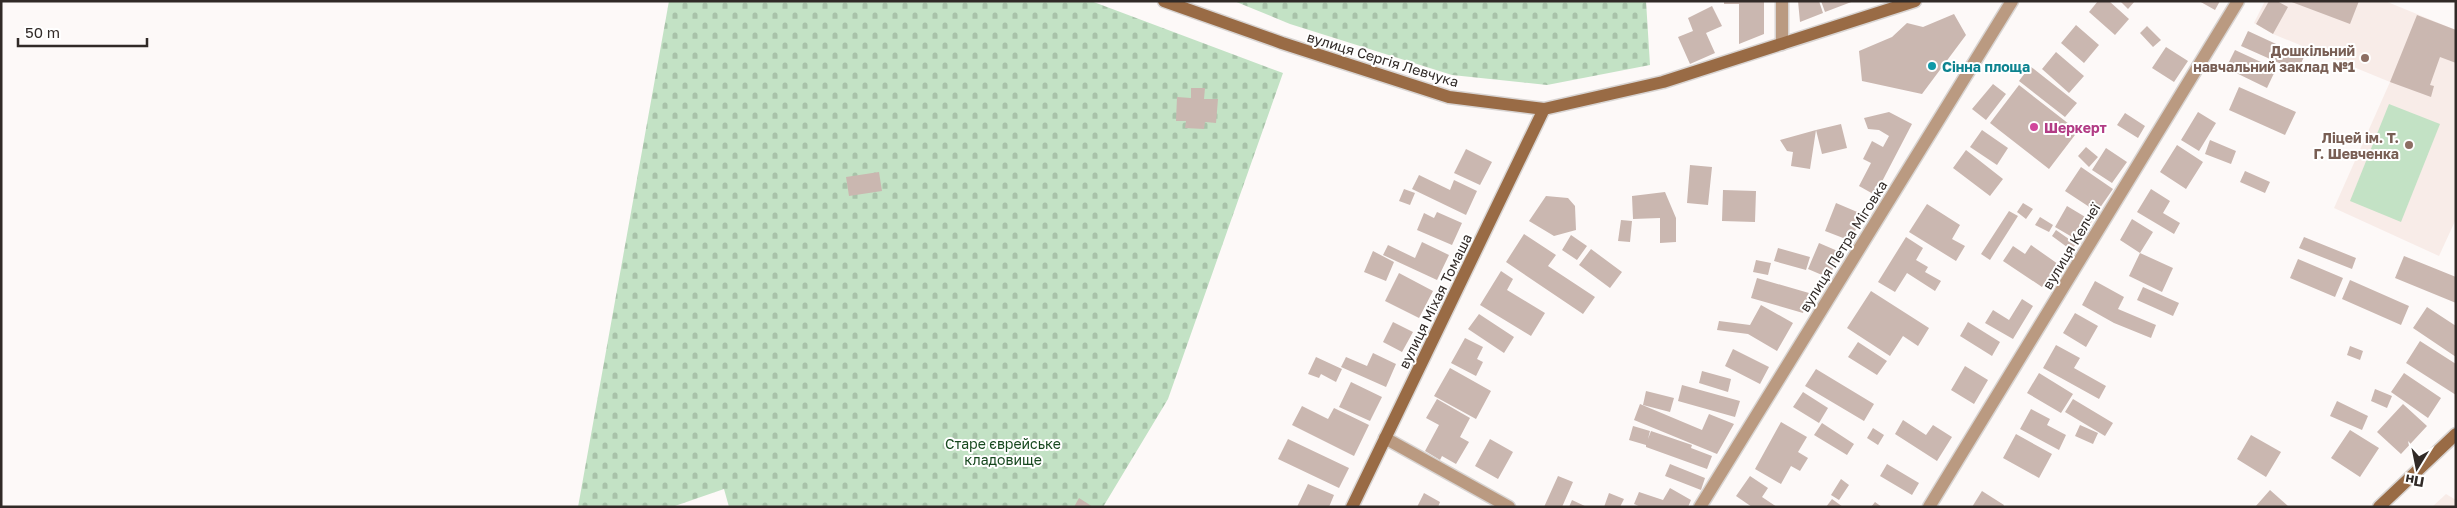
<svg xmlns="http://www.w3.org/2000/svg" width="2457" height="508" font-family="'Golos Text',sans-serif">
<style>
.built{fill:#f8ece8}
.cemetery{fill:url(#cemetery-stones)}
.green{fill:#c3e2c5}
.building{fill:#cab7b0}
.lines{fill:none;stroke-linecap:round;stroke-linejoin:round}
.street-casing{stroke:#d8d4d2;stroke-width:15}
.secondary-casing{stroke:#d8d4d2;stroke-width:15}
.street{stroke:#ba9a81;stroke-width:12}
.secondary{stroke:#996b45;stroke-width:12}
.education-dot{fill:#8d6e63;stroke:#fff;stroke-width:2}
.culture-dot{fill:#0f9aa8;stroke:#fff;stroke-width:2}
.hotel-dot{fill:#d1479c;stroke:#fff;stroke-width:2}
.labels{text-anchor:middle;dominant-baseline:central;stroke-width:4;stroke-linejoin:round;paint-order:stroke}
.education-label{font-size:14px;font-weight:bold;fill:#785e54;stroke:#fff;text-anchor:end}
.street-label{font-size:14px;fill:#312a27;stroke:#fff}
.culture-label{font-size:14px;font-weight:bold;fill:#0d838f;stroke:#fff;text-anchor:start}
.hotel-label{font-size:14px;font-weight:bold;fill:#b23c85;stroke:#fff;text-anchor:start}
.park-label{font-size:14px;fill:#17481f;stroke:#fff}
</style>
<defs>
<pattern id="cemetery-stones" width="16" height="16" patternUnits="userSpaceOnUse" patternTransform="scale(1.25)"><rect width="16" height="16" fill="#c3e2c5"/><path d="M2 7V4a2 2 0 0 1 4 0v3zM10 15v-3a2 2 0 0 1 4 0v3z" fill="#a8c2a9"/></pattern>
</defs>
<rect width="100%" height="100%" fill="#fdf9f8"/>
<path class="built" d="M 2265,1 L 2385,1 L 2456,30 L 2456,219 L 2439,256 L 2334,208 L 2390,82 L 2273,34 L 2254,23 Z
M 2446,494 L 2456,500 L 2456,507 L 2432,507 Z"/>
<path class="cemetery" d="M 669,1 L 1091,1 L 1283,73 L 1168,399 L 1103,507 L 729,507 L 724,489 L 672,507 L 578,507 Z
M 1234,1 L 1646,1 L 1650,65 L 1547,85 L 1452,75 L 1290,24 Z"/>
<path class="green" d="M 2389,104 L 2440,124 L 2401,222 L 2350,201 Z"/>
<path class="building" d="M 1724,1 L 1764,1 L 1764,34 L 1739,44 L 1739,4 L 1724,4 Z
M 1798,1 L 1819,1 L 1823,13 L 1800,22 Z
M 1821,1 L 1854,1 L 1825,12 Z
M 2098,1 L 2109,1 L 2129,19 L 2115,35 L 2089,12 Z
M 2120,1 L 2135,1 L 2128,9 Z
M 2199,1 L 2220,1 L 2215,10 Z
M 2269,1 L 2277,1 L 2288,7 L 2273,34 L 2256,24 Z
M 2289,1 L 2359,1 L 2350,24 Z
M 1712,6 L 1722,26 L 1706,33 L 1715,53 L 1690,64 L 1678,37 L 1693,31 L 1688,18 Z
M 1954,14 L 1966,35 L 1922,94 L 1862,81 L 1859,51 L 1892,37 L 1907,23 L 1923,27 Z
M 2417,15 L 2456,30 L 2456,63 L 2440,57 L 2430,85 L 2434,86 L 2431,97 L 2390,82 Z
M 2076,25 L 2099,45 L 2084,63 L 2061,43 Z
M 2147,26 L 2161,40 L 2153,47 L 2140,33 Z
M 2248,31 L 2304,57 L 2297,71 L 2241,46 Z
M 2166,47 L 2188,61 L 2174,82 L 2152,68 Z
M 2235,50 L 2276,69 L 2267,88 L 2226,68 Z
M 2056,52 L 2084,76 L 2069,93 L 2042,69 Z
M 2030,66 L 2077,103 L 2065,117 L 2019,81 Z
M 1993,84 L 2006,94 L 1986,120 L 1972,109 Z
M 2019,85 L 2078,131 L 2049,169 L 1990,123 Z
M 2239,87 L 2296,112 L 2285,135 L 2229,110 Z
M 1191,88 L 1205,88 L 1204,99 L 1218,99 L 1216,123 L 1205,122 L 1204,129 L 1185,128 L 1186,121 L 1176,121 L 1177,97 L 1191,98 Z
M 1889,112 L 1912,124 L 1875,195 L 1859,186 L 1871,163 L 1863,159 L 1872,141 L 1883,147 L 1889,136 L 1879,130 L 1868,129 L 1864,118 Z
M 2198,112 L 2216,123 L 2199,151 L 2181,140 Z
M 2125,113 L 2145,126 L 2138,138 L 2117,125 Z
M 1841,124 L 1847,148 L 1822,154 L 1816,130 Z
M 1816,130 L 1810,169 L 1791,166 L 1793,152 L 1787,151 L 1780,140 Z
M 1982,130 L 2008,148 L 1997,165 L 1970,147 Z
M 2210,140 L 2236,151 L 2231,164 L 2205,154 Z
M 2177,145 L 2203,162 L 2186,189 L 2160,172 Z
M 2086,147 L 2098,157 L 2089,167 L 2078,156 Z
M 2106,148 L 2127,162 L 2112,183 L 2092,170 Z
M 1466,149 L 1492,162 L 1480,185 L 1454,173 Z
M 1966,150 L 2003,179 L 1990,196 L 1953,168 Z
M 1690,165 L 1712,167 L 1708,205 L 1687,203 Z
M 2081,167 L 2113,189 L 2097,212 L 2065,191 Z
M 2245,171 L 2270,182 L 2265,193 L 2240,182 Z
M 879,172 L 882,191 L 849,196 L 846,177 Z
M 1419,175 L 1450,190 L 1454,180 L 1477,191 L 1466,215 L 1412,189 Z
M 1404,189 L 1415,193 L 1410,205 L 1399,201 Z
M 2151,189 L 2170,201 L 2163,213 L 2180,223 L 2174,234 L 2137,212 Z
M 1723,190 L 1756,191 L 1755,222 L 1722,221 Z
M 1665,192 L 1676,218 L 1676,242 L 1660,243 L 1660,218 L 1633,219 L 1632,196 Z
M 1546,196 L 1568,198 L 1575,206 L 1576,230 L 1554,236 L 1529,221 Z
M 1836,203 L 1862,214 L 1851,241 L 1825,231 Z
M 2023,203 L 2033,209 L 2026,219 L 2017,212 Z
M 1927,204 L 1960,225 L 1952,239 L 1965,246 L 1956,261 L 1909,232 Z
M 2067,206 L 2092,221 L 2079,241 L 2055,227 Z
M 2009,211 L 2018,216 L 1990,260 L 1981,254 Z
M 1437,212 L 1462,223 L 1452,245 L 1417,230 L 1424,213 L 1434,218 Z
M 2040,217 L 2053,225 L 2049,232 L 2035,225 Z
M 2132,219 L 2153,232 L 2140,253 L 2120,240 Z
M 1621,220 L 1632,221 L 1630,242 L 1618,241 Z
M 2056,230 L 2076,244 L 2071,250 L 2052,236 Z
M 1524,234 L 1556,255 L 1548,266 L 1595,297 L 1583,314 L 1506,262 Z
M 1571,235 L 1587,246 L 1577,260 L 1562,250 Z
M 1906,237 L 1923,248 L 1916,260 L 1928,267 L 1925,272 L 1941,281 L 1935,291 L 1907,273 L 1895,292 L 1878,282 Z
M 2304,237 L 2356,258 L 2352,269 L 2299,248 Z
M 1422,242 L 1449,255 L 1437,280 L 1383,255 L 1388,245 L 1415,258 Z
M 1819,243 L 1840,252 L 1829,278 L 1808,269 Z
M 2031,245 L 2058,264 L 2042,287 L 2003,261 L 2013,246 L 2025,254 Z
M 1778,248 L 1810,257 L 1806,270 L 1774,261 Z
M 1591,249 L 1622,272 L 1610,288 L 1579,265 Z
M 1373,251 L 1394,262 L 1386,281 L 1364,272 Z
M 2140,253 L 2173,268 L 2162,292 L 2129,276 Z
M 2404,256 L 2456,277 L 2456,303 L 2395,278 Z
M 2298,259 L 2343,278 L 2335,297 L 2290,278 Z
M 1756,260 L 1771,263 L 1768,275 L 1753,272 Z
M 1501,271 L 1513,279 L 1507,290 L 1545,313 L 1531,336 L 1480,305 Z
M 1399,273 L 1433,291 L 1419,318 L 1385,301 Z
M 1757,278 L 1809,293 L 1803,313 L 1751,298 Z
M 2350,280 L 2409,306 L 2401,325 L 2342,299 Z
M 2095,281 L 2124,297 L 2118,309 L 2156,325 L 2151,338 L 2114,323 L 2082,305 Z
M 2143,287 L 2179,303 L 2173,316 L 2137,300 Z
M 1871,291 L 1929,328 L 1918,346 L 1903,336 L 1890,356 L 1847,328 Z
M 2022,299 L 2033,306 L 2013,339 L 1985,323 L 1993,310 L 2009,320 Z
M 1761,305 L 1793,323 L 1777,351 L 1748,334 L 1717,330 L 1719,321 L 1750,325 Z
M 2427,307 L 2456,326 L 2456,357 L 2413,328 Z
M 2075,313 L 2098,326 L 2086,347 L 2063,333 Z
M 1479,314 L 1514,337 L 1504,353 L 1468,329 Z
M 1393,322 L 1413,332 L 1402,352 L 1383,342 Z
M 1968,322 L 2000,342 L 1992,356 L 1960,336 Z
M 1465,338 L 1483,347 L 1477,359 L 1483,362 L 1476,376 L 1451,363 Z
M 2420,341 L 2456,364 L 2456,395 L 2406,363 Z
M 1858,342 L 1887,361 L 1877,375 L 1848,357 Z
M 2056,345 L 2080,358 L 2074,368 L 2106,386 L 2099,399 L 2043,368 Z
M 2350,346 L 2363,351 L 2360,360 L 2347,355 Z
M 1733,349 L 1769,367 L 1760,384 L 1725,366 Z
M 1373,353 L 1396,364 L 1386,387 L 1341,367 L 1346,357 L 1367,366 Z
M 1316,357 L 1342,369 L 1336,382 L 1321,374 L 1319,378 L 1308,374 Z
M 1965,366 L 1988,380 L 1974,404 L 1951,390 Z
M 1450,368 L 1491,391 L 1476,419 L 1434,396 Z
M 1816,369 L 1874,404 L 1864,421 L 1805,386 Z
M 1702,371 L 1731,379 L 1728,392 L 1699,383 Z
M 2039,373 L 2073,394 L 2061,413 L 2027,393 Z
M 2404,373 L 2441,398 L 2428,418 L 2391,392 Z
M 1351,382 L 1382,397 L 1370,421 L 1339,407 Z
M 1682,385 L 1740,401 L 1735,417 L 1678,401 Z
M 2375,389 L 2392,396 L 2387,408 L 2371,401 Z
M 1646,391 L 1674,398 L 1670,412 L 1643,405 Z
M 1803,392 L 1828,408 L 1819,423 L 1793,407 Z
M 1437,399 L 1470,418 L 1460,437 L 1469,442 L 1456,464 L 1442,456 L 1440,460 L 1425,451 L 1439,425 L 1426,418 Z
M 2073,399 L 2113,423 L 2105,436 L 2065,412 Z
M 2337,401 L 2368,416 L 2362,430 L 2330,416 Z
M 1640,404 L 1702,430 L 1709,414 L 1734,424 L 1717,454 L 1634,420 Z
M 2403,404 L 2427,426 L 2401,454 L 2377,432 Z
M 1302,406 L 1328,419 L 1334,408 L 1369,425 L 1354,456 L 1292,425 Z
M 2031,409 L 2050,419 L 2047,425 L 2066,435 L 2059,450 L 2020,429 Z
M 1903,420 L 1926,435 L 1933,425 L 1952,437 L 1937,461 L 1895,434 Z
M 1781,422 L 1807,437 L 1798,452 L 1808,458 L 1800,471 L 1791,466 L 1781,484 L 1755,469 Z
M 1822,423 L 1854,444 L 1847,455 L 1814,435 Z
M 2080,425 L 2098,433 L 2093,444 L 2075,436 Z
M 1633,426 L 1650,431 L 1648,439 L 1651,431 L 1692,445 L 1691,448 L 1712,456 L 1707,469 L 1646,447 L 1646,445 L 1629,440 Z
M 1873,428 L 1884,435 L 1878,445 L 1867,438 Z
M 2350,430 L 2379,448 L 2360,477 L 2331,458 Z
M 2016,434 L 2052,454 L 2039,478 L 2003,458 Z
M 2251,435 L 2281,452 L 2266,477 L 2237,459 Z
M 1288,439 L 1349,468 L 1339,488 L 1278,459 Z
M 1490,439 L 1513,452 L 1498,479 L 1475,466 Z
M 1670,464 L 1705,478 L 1701,490 L 1665,476 Z
M 1887,464 L 1919,483 L 1912,495 L 1880,476 Z
M 1558,476 L 1573,482 L 1562,507 L 1544,507 Z
M 1750,476 L 1768,488 L 1762,497 L 1777,507 L 1752,507 L 1736,496 Z
M 1841,479 L 1849,485 L 1839,500 L 1831,495 Z
M 1308,484 L 1334,495 L 1329,507 L 1297,507 Z
M 1670,488 L 1691,500 L 1688,507 L 1641,507 L 1634,504 L 1639,492 L 1663,500 Z
M 2270,490 L 2289,507 L 2255,507 Z
M 1982,491 L 2004,505 L 2003,507 L 1972,507 Z
M 1424,493 L 1440,502 L 1438,507 L 1417,507 Z
M 1609,493 L 1624,499 L 1620,507 L 1604,507 Z
M 1079,498 L 1093,507 L 1074,507 Z
M 1832,499 L 1843,507 L 1826,507 Z
M 1572,500 L 1587,507 L 1569,507 Z
M 1875,502 L 1882,507 L 1871,507 Z"/>
<g class="lines">
<g class="street-casing">
<path id="street" d="M 1782,1 L 1782,44
M 1385,438 L 1509,507
M 1700,507 L 2012,1
M 1929,507 L 2238,1"/>
</g>
<g class="secondary-casing">
<path id="secondary" d="M 1164,1 L 1282,43 L 1449,97 L 1544,109 L 1663,82 L 1915,1
M 1352,507 L 1544,109
M 2379,507 L 2456,434"/>
</g>
<use href="#street" class="street"/>
<use href="#secondary" class="secondary"/>
</g>
<g class="education-dot">
<circle cx="2365" cy="58" r="5"/>
<circle cx="2409" cy="145" r="5"/>
</g>
<circle class="culture-dot" cx="1932" cy="66" r="5"/>
<circle class="hotel-dot" cx="2034" cy="127" r="5"/>
<g class="labels">
<g class="education-label">
<text x="2355" y="50">Дошкільний<tspan x="2355" dy="16">навчальний заклад №1</tspan></text>
<text x="2399" y="137">Ліцей ім. Т.<tspan x="2399" dy="16">Г. Шевченка</tspan></text>
</g>
<g class="street-label">
<text transform="translate(1383 59) rotate(17)">вулиця Сергія Левчука</text>
<text transform="translate(1843 246) rotate(-58)">вулиця Петра Міговка</text>
<text transform="translate(2071 246) rotate(-59)">вулиця Келчеї</text>
<text transform="translate(1435 301) rotate(-64)">вулиця Міхая Томаша</text>
</g>
<g class="culture-label">
<text x="1942" y="66">Сінна площа</text>
</g>
<g class="hotel-label">
<text x="2044" y="127">Шеркерт</text>
</g>
<g class="park-label">
<text x="1003" y="443">Старе єврейське<tspan x="1003" dy="16">кладовище</tspan></text>
</g>
</g>
<rect width="2457" height="508" fill="none" stroke="#312a27" stroke-width="5"/>
<g transform="translate(2417 468) rotate(190)" stroke="#ffffff" stroke-width="4" paint-order="stroke">
<path d="M0-4L9 19L0 12L-9 19Z" fill="#312a27"/>
<text y="-8" font-size="14" font-weight="bold" text-anchor="middle" fill="#312a27">Пн</text>
</g>
<path d="M18 38v8h129v-8" fill="none" stroke="#312a27" stroke-width="2.5"/>
<text x="25" y="38" font-size="15" fill="#312a27" stroke="#ffffff" stroke-width="4" paint-order="stroke">50 m</text>
</svg>
